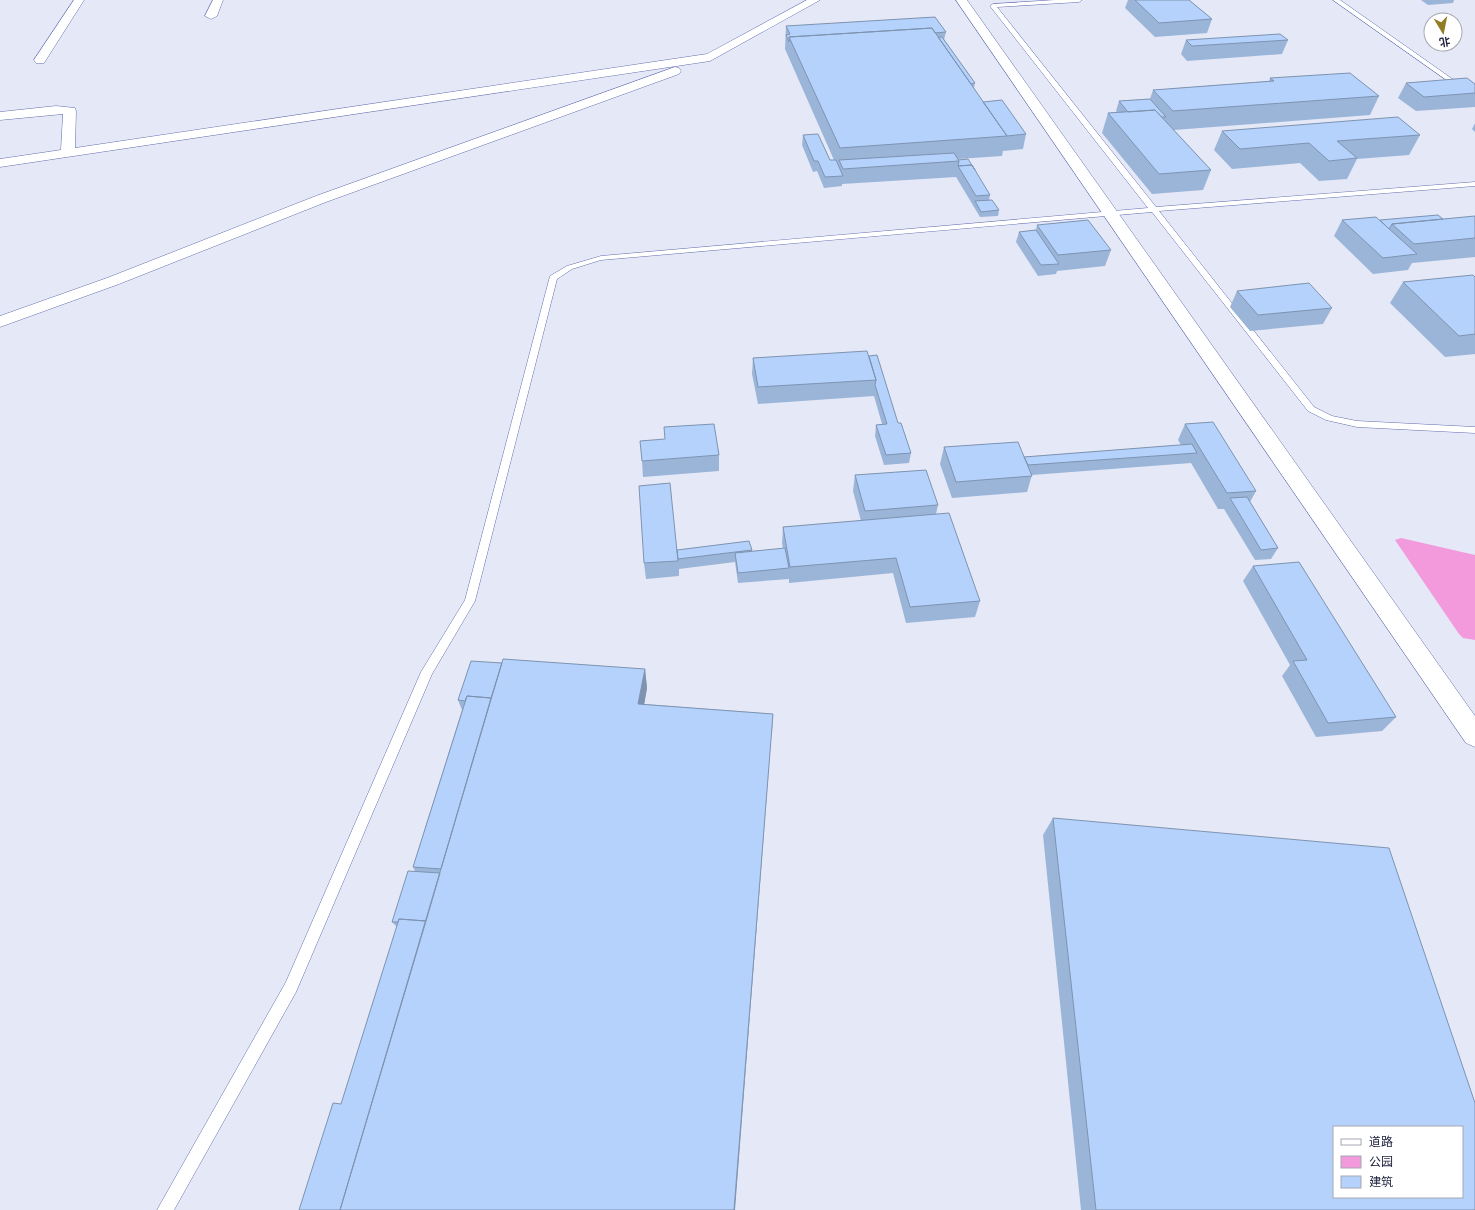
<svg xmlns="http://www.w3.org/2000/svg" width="1475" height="1210" font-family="Mulish,'Noto Sans SC',sans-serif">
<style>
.green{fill:#f29adc}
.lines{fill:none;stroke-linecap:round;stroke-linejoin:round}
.service-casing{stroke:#646eae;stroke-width:1}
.minor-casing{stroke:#646eae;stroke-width:1}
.tertiary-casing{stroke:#646eae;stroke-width:1}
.service{fill:#fff;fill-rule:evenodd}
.minor{fill:#fff;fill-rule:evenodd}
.tertiary{fill:#fff;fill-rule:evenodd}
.wall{fill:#9bb5d9}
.shaded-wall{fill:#7e93b0}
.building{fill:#b4d2fc;stroke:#7e93b0;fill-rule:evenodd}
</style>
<rect width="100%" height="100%" fill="#e5e8f7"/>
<path class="green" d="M 1401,538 L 1475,555 L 1475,640 L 1463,638 L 1459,634 L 1395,540 Z"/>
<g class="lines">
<g class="service-casing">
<path id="service" d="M 1055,0 L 1082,0 L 1079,2 L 997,7 L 1156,207 L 1475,182 L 1475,186 L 1159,211 L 1314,407 L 1332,416 L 1357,421 L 1475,427 L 1475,433 L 1357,427 L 1326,420 L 1308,411 L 1152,212 L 601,260 L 572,269 L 557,279 L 475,601 L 432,674 L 296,992 L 174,1210 L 157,1210 L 286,982 L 421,672 L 465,600 L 550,276 L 567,266 L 601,256 L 1148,208 L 990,6 L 993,4 Z
M 1333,0 L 1340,0 L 1475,95 L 1475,100 Z"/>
</g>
<g class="minor-casing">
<path id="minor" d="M 74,0 L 84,0 L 44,63 L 36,63 L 34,60 Z
M 213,0 L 223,0 L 217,16 L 211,19 L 205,16 Z
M 807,0 L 820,0 L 710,61 L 0,167 L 0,159 L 61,150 L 63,114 L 0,120 L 0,112 L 56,106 L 75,108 L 76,111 L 75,148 L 707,54 Z
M 675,67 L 679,68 L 681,71 L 679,74 L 326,202 L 119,284 L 0,327 L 0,316 L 107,278 L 316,196 Z"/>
</g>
<g class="tertiary-casing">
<path id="tertiary" d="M 956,0 L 967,0 L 1475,716 L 1475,747 L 1466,743 Z"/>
</g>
<use href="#service" class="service"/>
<use href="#minor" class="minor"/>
<use href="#tertiary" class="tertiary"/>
</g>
<path class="wall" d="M 1128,0 L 1189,0 L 1212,19 L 1207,33 L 1155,37 L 1125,8 Z
M 1421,0 L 1454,0 L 1453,3 L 1428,5 Z
M 786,26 L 946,32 L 944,40 L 975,83 L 974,88 L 983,102 L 1026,134 L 1023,149 L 1003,151 L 1002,156 L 958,159 L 990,195 L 989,200 L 999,210 L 998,216 L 980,217 L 956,177 L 842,184 L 842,186 L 824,188 L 817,171 L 813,172 L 802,145 L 803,135 L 830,160 L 834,160 L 785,49 Z
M 1186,40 L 1288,40 L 1282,54 L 1187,61 L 1181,54 Z
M 1270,78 L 1379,96 L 1370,115 L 1174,130 L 1211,170 L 1203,190 L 1152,194 L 1102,133 L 1108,113 L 1117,112 L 1116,111 L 1119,101 L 1150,99 L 1153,90 L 1269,81 Z
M 1406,83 L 1475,84 L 1475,107 L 1416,111 L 1398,98 Z
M 1475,123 L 1475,132 L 1472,129 Z
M 1222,131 L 1420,135 L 1409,155 L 1357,159 L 1347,179 L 1319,181 L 1300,163 L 1232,169 L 1214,150 Z
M 1475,216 L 1475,257 L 1412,263 L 1408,270 L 1373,274 L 1334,236 L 1342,220 L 1380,220 L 1443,219 Z
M 1037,225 L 1111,250 L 1105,266 L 1057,271 L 1056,274 L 1038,276 L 1016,242 L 1019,232 L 1036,230 Z
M 1475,277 L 1475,354 L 1445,357 L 1390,303 L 1403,282 Z
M 1237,291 L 1332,308 L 1323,324 L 1250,331 L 1230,307 Z
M 869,356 L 911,453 L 909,463 L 884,465 L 875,436 L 876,425 L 882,424 L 874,396 L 758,404 L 752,374 L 753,358 Z
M 1185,424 L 1256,491 L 1250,502 L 1278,548 L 1271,559 L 1255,560 L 1224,509 L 1218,509 L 1191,463 L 1032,475 L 1027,492 L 952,498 L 940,464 L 944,447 L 1024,457 L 1181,445 L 1178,440 Z
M 719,455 L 719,471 L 643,477 L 642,461 Z
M 855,475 L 938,505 L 936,514 L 980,601 L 975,617 L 906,623 L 893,573 L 789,583 L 789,579 L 738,583 L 735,562 L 679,569 L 679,576 L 646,579 L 644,563 L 677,550 L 752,550 L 752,551 L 783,549 L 782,543 L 783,527 L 861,521 L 853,491 Z
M 1253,566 L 1396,717 L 1382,731 L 1316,737 L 1282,676 L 1290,665 L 1243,581 Z
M 502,663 L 645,669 L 647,688 L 644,704 L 773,714 L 772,733 L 341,1104 L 397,927 L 392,922 L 415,871 L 413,867 L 462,710 L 458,700 Z
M 1053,818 L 1475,1210 L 1081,1210 L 1043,835 Z"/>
<path class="shaded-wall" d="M 645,669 L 647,688 L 641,723 L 638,704 Z
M 773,714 L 735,1210 L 734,1210 Z"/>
<path class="building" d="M 1135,0 L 1189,0 L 1212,19 L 1159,23 Z
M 935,17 L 946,32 L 935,33 L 932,28 L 789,37 L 789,42 L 786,35 L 790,34 L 786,26 Z
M 932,28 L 1007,136 L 840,148 L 789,37 Z
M 1280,34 L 1288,40 L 1192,46 L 1186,40 Z
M 938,37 L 942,37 L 975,83 L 971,84 Z
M 1350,73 L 1379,96 L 1173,111 L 1153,90 L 1274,81 L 1270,78 Z
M 1467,78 L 1475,84 L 1475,93 L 1424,97 L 1406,83 Z
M 1150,99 L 1166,117 L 1162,117 L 1155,110 L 1128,112 L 1119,101 Z
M 1002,100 L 1026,134 L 1007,136 L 983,102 Z
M 1155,110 L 1211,170 L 1159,174 L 1108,113 Z
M 1398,117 L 1420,135 L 1337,141 L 1357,158 L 1329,161 L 1309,143 L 1240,149 L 1222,131 Z
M 818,134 L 830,160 L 836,160 L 843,176 L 825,177 L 818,161 L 814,161 L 803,135 Z
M 954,153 L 959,161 L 843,169 L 839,160 Z
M 968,159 L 975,170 L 972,165 L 958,166 L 959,161 L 958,160 Z
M 972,165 L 990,195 L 976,196 L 958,166 Z
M 992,200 L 999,210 L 981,212 L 975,201 Z
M 1438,215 L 1443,219 L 1392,224 L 1389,229 L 1380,220 Z
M 1475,216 L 1475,238 L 1414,244 L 1392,224 Z
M 1376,217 L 1417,254 L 1383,258 L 1342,220 Z
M 1088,220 L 1111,250 L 1058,255 L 1037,225 Z
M 1036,230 L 1059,264 L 1041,265 L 1019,232 Z
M 1473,275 L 1475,277 L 1475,334 L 1459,336 L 1403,282 Z
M 1309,283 L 1332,308 L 1258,315 L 1237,291 Z
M 867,351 L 876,380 L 758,387 L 753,358 Z
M 877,355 L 898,423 L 901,423 L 911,453 L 886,455 L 876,425 L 887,424 L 875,385 L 876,380 L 869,356 Z
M 1213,422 L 1256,491 L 1227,493 L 1185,424 Z
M 714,424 L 719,455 L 642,461 L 640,441 L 665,439 L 664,427 Z
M 1018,442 L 1032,476 L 956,482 L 944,447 Z
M 1192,444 L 1197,453 L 1028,465 L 1024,457 Z
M 926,470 L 938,505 L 865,511 L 855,475 Z
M 670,483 L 678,561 L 644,563 L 639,486 Z
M 1247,497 L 1278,548 L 1261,550 L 1230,498 Z
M 949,513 L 980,601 L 910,607 L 896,558 L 790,567 L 783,527 Z
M 749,541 L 752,550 L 678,559 L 677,550 Z
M 785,548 L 789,568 L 738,573 L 735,553 Z
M 1299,562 L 1396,717 L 1328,723 L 1293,661 L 1307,660 L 1253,566 Z
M 503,659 L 645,669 L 638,704 L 773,714 L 734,1210 L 340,1210 Z
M 471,661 L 502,663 L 491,698 L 467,696 L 465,701 L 458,700 Z
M 467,696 L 491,698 L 441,869 L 413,867 Z
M 1053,818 L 1389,848 L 1475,1103 L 1475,1210 L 1096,1210 ZM 1334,1127 L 1462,1127 L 1462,1197 L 1334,1197 Z
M 408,871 L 440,873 L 426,921 L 399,919 L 398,922 L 392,922 Z
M 399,919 L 426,921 L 340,1210 L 299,1210 L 333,1103 L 341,1104 Z"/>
<rect x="1333" y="1126" width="130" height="72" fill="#ffffff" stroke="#a6a7b2"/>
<rect x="1341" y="1139" width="20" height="6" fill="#ffffff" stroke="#a6a7b2"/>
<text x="1369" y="1146" font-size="12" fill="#21243f">道路</text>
<rect x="1341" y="1156" width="20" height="12" fill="#f29adc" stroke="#a6a7b2"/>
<text x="1369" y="1166" font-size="12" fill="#21243f">公园</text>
<rect x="1341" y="1176" width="20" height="12" fill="#b4d2fc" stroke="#a6a7b2"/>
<text x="1369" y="1186" font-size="12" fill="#21243f">建筑</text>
<g transform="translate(1443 32) rotate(170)"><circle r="19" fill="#ffffff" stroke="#a6a7b2"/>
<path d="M0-3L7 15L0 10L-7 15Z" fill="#907c23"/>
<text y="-6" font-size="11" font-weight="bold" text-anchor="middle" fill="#21243f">北</text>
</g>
</svg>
